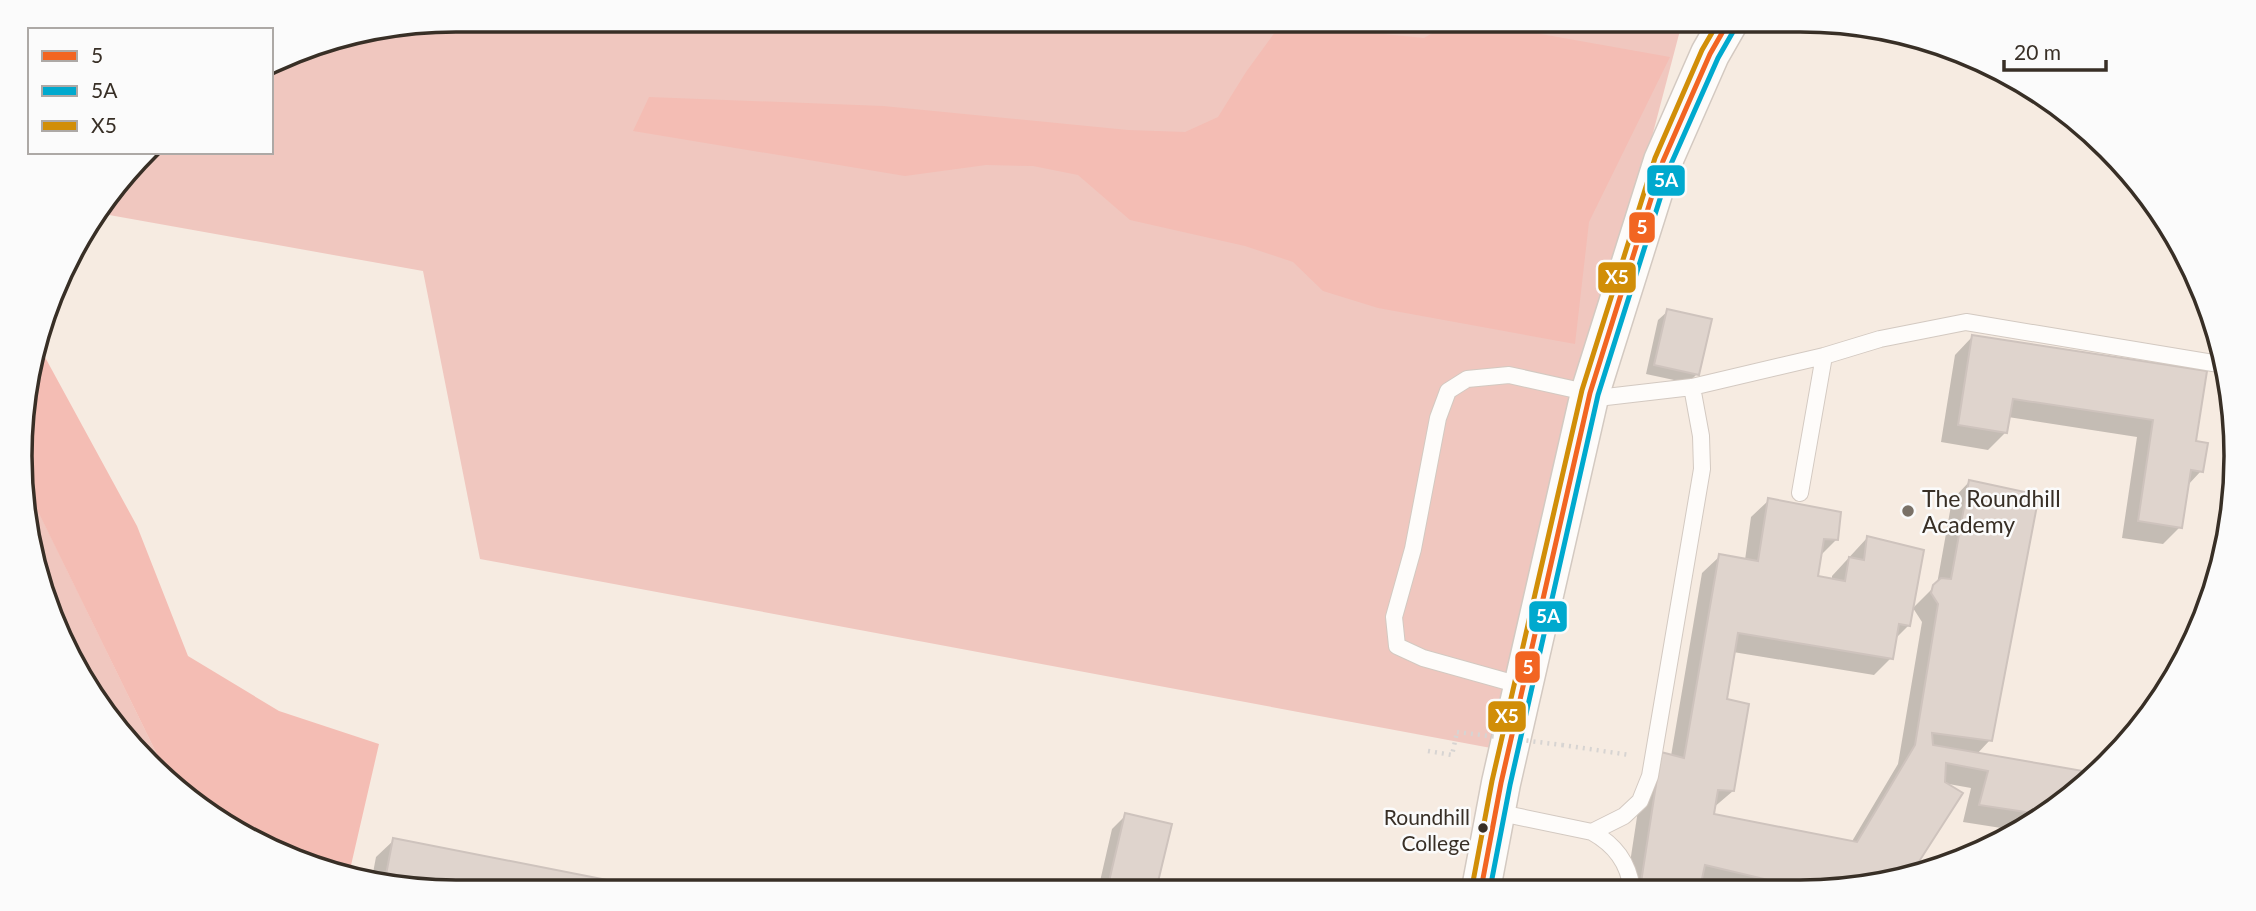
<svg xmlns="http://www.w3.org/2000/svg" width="2256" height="911" font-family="Lato,sans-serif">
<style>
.green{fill:#f0c7bf}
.forest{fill:#f4bdb4}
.shadow{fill:#0003}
.building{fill:#dfd4cd;stroke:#cec3bd;stroke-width:2}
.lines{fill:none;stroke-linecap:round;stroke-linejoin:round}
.service-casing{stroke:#d3c9c1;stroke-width:18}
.tertiary-casing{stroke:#d3c9c1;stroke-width:41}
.path{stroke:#d7d4d2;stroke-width:4.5;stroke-dasharray:2 5;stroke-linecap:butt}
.service{stroke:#fefcfa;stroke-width:16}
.tertiary{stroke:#fefcfa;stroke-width:38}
.path-bridge{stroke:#d7d4d2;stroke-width:4.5;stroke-dasharray:2 5;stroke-linecap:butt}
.bus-1-casing{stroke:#fbfbfb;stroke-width:10}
.bus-2-casing{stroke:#fbfbfb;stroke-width:10}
.bus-3-casing{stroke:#fbfbfb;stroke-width:10}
.bus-1{stroke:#f26522;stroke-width:5}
.bus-2{stroke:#00a9ce;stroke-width:5}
.bus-3{stroke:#d18e08;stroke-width:5}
.poi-dot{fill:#7a7167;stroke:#fbfbfb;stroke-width:2.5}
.bus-dot{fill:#382f26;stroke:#fbfbfb;stroke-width:2.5}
.labels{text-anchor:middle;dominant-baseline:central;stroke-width:5;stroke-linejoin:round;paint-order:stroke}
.bus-label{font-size:21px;fill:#382f26;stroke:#fbfbfb;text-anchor:end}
.poi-label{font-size:23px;fill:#382f26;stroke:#fbfbfb;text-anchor:start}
.rim{fill:none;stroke:#382f26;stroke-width:3.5}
.line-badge{stroke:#fbfbfb;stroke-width:2.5}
.badge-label{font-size:19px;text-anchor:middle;font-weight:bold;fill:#fff}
</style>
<rect width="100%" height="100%" fill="#f6ebe1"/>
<path class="green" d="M 456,19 L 1683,19 L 1491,748 L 480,559 L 423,271 L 98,213 L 148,152 L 271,152 L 271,68 L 315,43 Z
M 26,486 L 169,779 L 93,698 L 28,541 Z"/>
<path class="forest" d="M 1457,19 L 1670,57 L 1589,222 L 1575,344 L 1378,308 L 1323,291 L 1293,262 L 1245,246 L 1130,220 L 1078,175 L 1033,166 L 986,165 L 905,176 L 633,131 L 649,97 L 883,106 L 1128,130 L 1185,132 L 1218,117 L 1246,72 L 1281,24 L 1424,38 Z
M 40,348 L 137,526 L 188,656 L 279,711 L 379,744 L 349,874 L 316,869 L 190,802 L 169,779 L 26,487 L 23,398 Z"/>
<path class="shadow" d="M 1668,311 L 1697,374 L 1688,383 L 1646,374 L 1658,320 Z
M 1972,337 L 2205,373 L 2194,442 L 2201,471 L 2187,486 L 2180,527 L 2163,544 L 2122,538 L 2137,437 L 2008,417 L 2006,432 L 1988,450 L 1941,442 L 1955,355 Z
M 1969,482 L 1990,740 L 1976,755 L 2077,790 L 2014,830 L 1963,822 L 1971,788 L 1943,783 L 1858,888 L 1715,888 L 1699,885 L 1698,888 L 1626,889 L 1644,771 L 1671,756 L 1702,573 L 1720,556 L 1745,560 L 1751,517 L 1769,500 L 1837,539 L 1820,556 L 1816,577 L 1832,580 L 1832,576 L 1867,538 L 1909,625 L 1894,640 L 1891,658 L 1874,675 L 1733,652 L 1724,700 L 1733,791 L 1713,808 L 1712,815 L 1851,843 L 1898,764 L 1922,622 L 1913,608 L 1937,584 L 1952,500 Z
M 1126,815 L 1154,890 L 1098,890 L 1112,829 Z
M 394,840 L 654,891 L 456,892 L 372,878 L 376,857 Z"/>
<path class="building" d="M 1667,309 L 1712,319 L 1699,375 L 1654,365 Z
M 1972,335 L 2207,371 L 2196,441 L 2208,443 L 2203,472 L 2191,470 L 2182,528 L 2138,521 L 2153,420 L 2013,399 L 2007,433 L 1958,425 Z
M 1969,480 L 2039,495 L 1992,741 L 1932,733 L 1933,745 L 2083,771 L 2080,789 L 2039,814 L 1979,805 L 1988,771 L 1946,763 L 1945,782 L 1963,793 L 1911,874 L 1858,888 L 1802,888 L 1705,865 L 1700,888 L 1640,889 L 1661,752 L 1684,758 L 1719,554 L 1758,561 L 1768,498 L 1841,512 L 1838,540 L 1824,539 L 1818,576 L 1845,581 L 1849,557 L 1864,560 L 1867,536 L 1924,550 L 1910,626 L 1899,624 L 1893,659 L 1738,633 L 1727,699 L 1749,704 L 1734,791 L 1718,790 L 1714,814 L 1857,842 L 1915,745 L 1938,604 L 1931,593 L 1933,585 L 1941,578 L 1951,579 Z
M 1125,813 L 1172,824 L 1156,890 L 1107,890 Z
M 393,838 L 663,891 L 456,892 L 385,880 Z"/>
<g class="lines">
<g class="service-casing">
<path id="service" d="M 1589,399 L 1692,387 L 1824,356 L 1880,339 L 1966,322 L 2219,364
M 1800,493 L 1824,356
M 1523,686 L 1423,658 L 1397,646 L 1394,617 L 1413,549 L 1438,418 L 1448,391 L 1467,379 L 1509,375 L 1590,393
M 1496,812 L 1592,832 L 1624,816 L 1640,801 L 1650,776 L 1702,469 L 1701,436 L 1692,387
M 1592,832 C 1615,845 1628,862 1632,889"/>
</g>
<g class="tertiary-casing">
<path id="tertiary" d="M 1481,889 L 1501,783 L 1590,393 L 1663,161 L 1710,54 L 1730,19"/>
</g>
<path class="path" d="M 1562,745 L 1630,755
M 1428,751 L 1452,755 L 1457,732"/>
<use href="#service" class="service"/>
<use href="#tertiary" class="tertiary"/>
<path class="path-bridge" d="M 1457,732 L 1562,745"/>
<g class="bus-1-casing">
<path id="bus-1" d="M 1481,889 L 1501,783 L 1590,393 L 1663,161 L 1710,54 L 1730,19"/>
</g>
<g class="bus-2-casing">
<path id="bus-2" d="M 1490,889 L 1510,785 L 1598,395 L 1671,164 L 1718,58 L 1738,23"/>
</g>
<g class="bus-3-casing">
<path id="bus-3" d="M 1472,887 L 1492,781 L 1582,390 L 1655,158 L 1702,50 L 1720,19"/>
</g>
<use href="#bus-1" class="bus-1"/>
<use href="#bus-2" class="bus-2"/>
<use href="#bus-3" class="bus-3"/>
</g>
<circle class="poi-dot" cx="1908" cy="511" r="7"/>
<circle class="bus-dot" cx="1483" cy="828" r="6"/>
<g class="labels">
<g class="bus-label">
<text x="1470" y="816">Roundhill<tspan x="1470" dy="26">College</tspan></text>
</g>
<g class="poi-label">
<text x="1922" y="498">The Roundhill<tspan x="1922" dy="26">Academy</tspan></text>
</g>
</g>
<path d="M0 0H2256V911H0ZM456 32H1800A424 424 0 0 1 2224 456V456A424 424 0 0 1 1800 880H456A424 424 0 0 1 32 456V456A424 424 0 0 1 456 32Z" fill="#fbfbfb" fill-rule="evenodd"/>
<path class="rim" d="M456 32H1800A424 424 0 0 1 2224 456V456A424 424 0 0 1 1800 880H456A424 424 0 0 1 32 456V456A424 424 0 0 1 456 32Z"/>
<g class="line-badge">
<rect x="1646" y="164" width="40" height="33" rx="7" fill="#00a9ce"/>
<rect x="1628" y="211" width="28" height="33" rx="7" fill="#f26522"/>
<rect x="1597" y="261" width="40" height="33" rx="7" fill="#d18e08"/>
<rect x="1528" y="600" width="40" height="33" rx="7" fill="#00a9ce"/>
<rect x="1514" y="650" width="27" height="34" rx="7" fill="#f26522"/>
<rect x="1487" y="700" width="40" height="33" rx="7" fill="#d18e08"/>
</g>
<g class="badge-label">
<text x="1666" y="187">5A</text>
<text x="1642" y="234">5</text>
<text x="1617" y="284">X5</text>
<text x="1548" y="623">5A</text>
<text x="1528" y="674">5</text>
<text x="1507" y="723">X5</text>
</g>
<rect x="28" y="28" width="245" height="126" fill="#fbfbfb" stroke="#ada9a6" stroke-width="2"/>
<rect x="42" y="51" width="35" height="10" fill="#f26522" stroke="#ada9a6" stroke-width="2"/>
<text x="91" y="63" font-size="21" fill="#382f26">5</text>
<rect x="42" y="86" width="35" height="10" fill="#00a9ce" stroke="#ada9a6" stroke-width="2"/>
<text x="91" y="98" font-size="21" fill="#382f26">5A</text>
<rect x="42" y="121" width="35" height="10" fill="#d18e08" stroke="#ada9a6" stroke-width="2"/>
<text x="91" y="133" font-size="21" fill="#382f26">X5</text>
<path d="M2004 60v10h102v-10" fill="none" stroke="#382f26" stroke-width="3.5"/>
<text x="2014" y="60" font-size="21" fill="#382f26" stroke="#fbfbfb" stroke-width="5" paint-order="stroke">20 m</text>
</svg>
